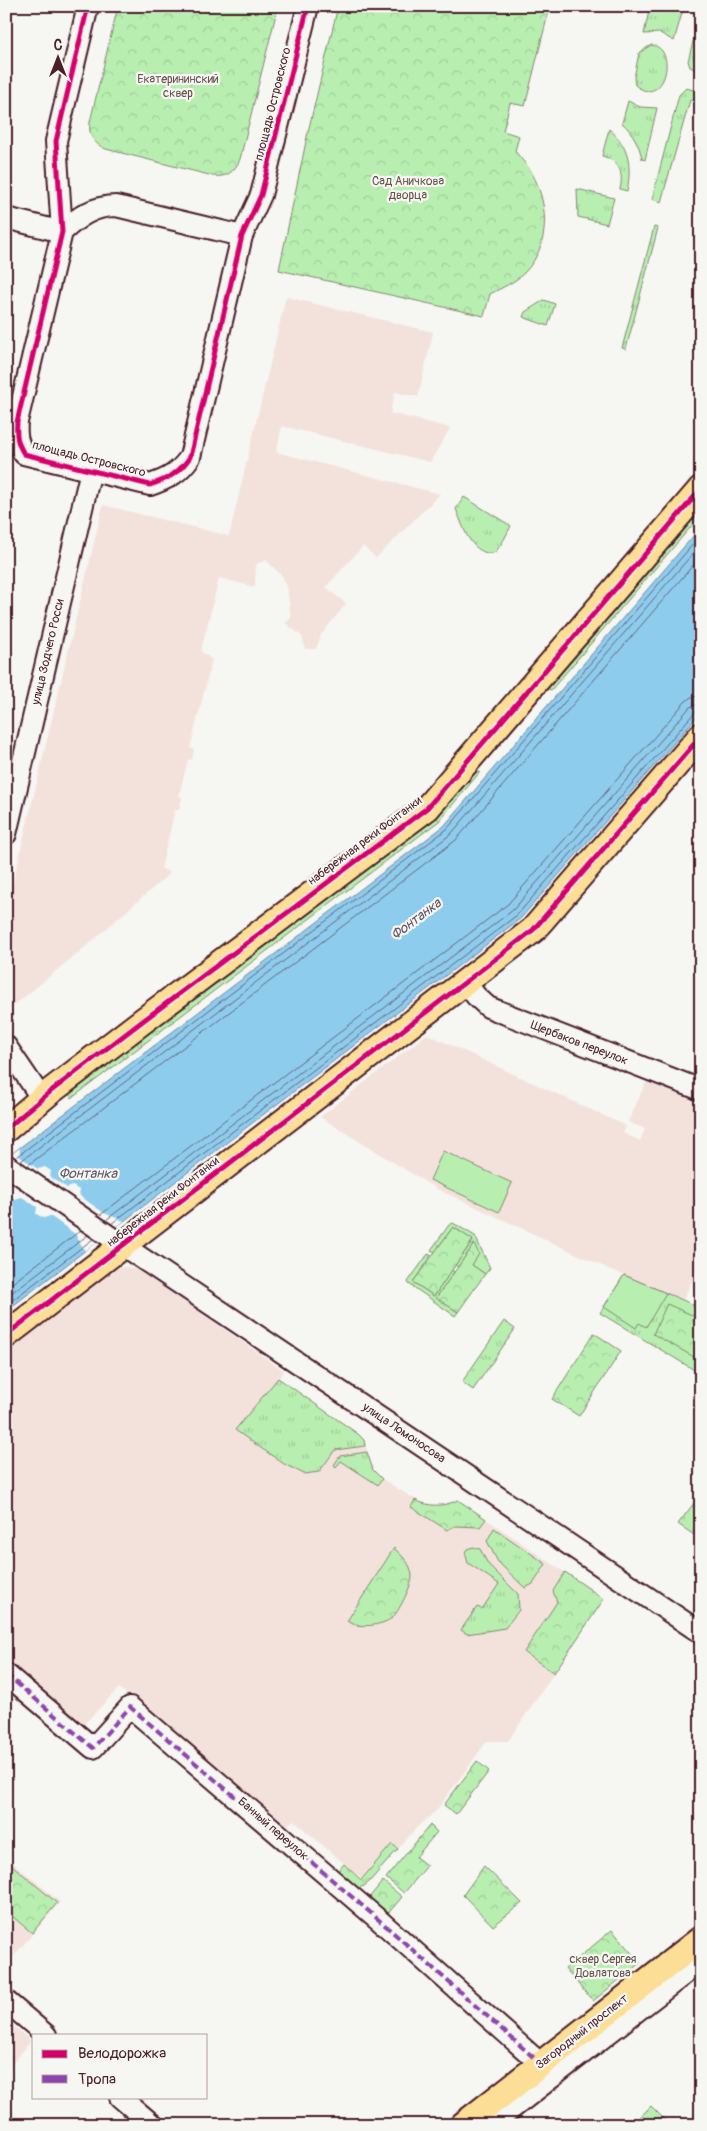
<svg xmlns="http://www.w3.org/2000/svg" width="707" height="2131" font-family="Pangolin,sans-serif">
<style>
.built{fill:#f3e2db}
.grass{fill:url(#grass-tufts);stroke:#81876e}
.forest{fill:url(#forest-crowns);stroke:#81876e}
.pitch{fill:#b8efb1;stroke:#81876e}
.water{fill:#8eccee;stroke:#7387a0}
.pier{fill:#f6f6f2}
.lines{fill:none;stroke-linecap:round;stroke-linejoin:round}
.shore{stroke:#656479;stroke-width:1}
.minor-casing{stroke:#4a1f2b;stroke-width:24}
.major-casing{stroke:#4a1f2b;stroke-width:29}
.minor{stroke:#f6f6f2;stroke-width:20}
.major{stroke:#fcde96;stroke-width:25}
.quiet{stroke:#8e44ad;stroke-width:4;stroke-dasharray:8 4;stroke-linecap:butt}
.cycleway-casing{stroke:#f6f6f2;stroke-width:8}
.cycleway{stroke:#d6006c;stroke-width:5}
.labels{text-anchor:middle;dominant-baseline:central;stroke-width:4.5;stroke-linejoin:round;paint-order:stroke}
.park-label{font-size:12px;fill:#66534c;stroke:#f6f6f2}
.street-label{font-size:12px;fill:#4a1f2b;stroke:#f6f6f2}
.water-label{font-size:14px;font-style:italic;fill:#5e5366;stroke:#f6f6f2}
</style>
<defs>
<pattern id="grass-tufts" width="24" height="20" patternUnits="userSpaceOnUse" patternTransform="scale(1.25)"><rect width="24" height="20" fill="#b8efb1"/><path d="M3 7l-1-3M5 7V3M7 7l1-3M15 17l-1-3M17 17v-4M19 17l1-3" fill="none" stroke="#a0cc98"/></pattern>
<pattern id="forest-crowns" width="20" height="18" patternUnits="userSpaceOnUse" patternTransform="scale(1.25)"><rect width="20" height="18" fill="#b8efb1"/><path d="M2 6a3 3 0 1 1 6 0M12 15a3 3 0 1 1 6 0" fill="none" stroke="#a0cc98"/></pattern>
</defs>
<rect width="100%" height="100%" fill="#f6f6f2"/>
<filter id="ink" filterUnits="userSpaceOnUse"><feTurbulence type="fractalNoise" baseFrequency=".02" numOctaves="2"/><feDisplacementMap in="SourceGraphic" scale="10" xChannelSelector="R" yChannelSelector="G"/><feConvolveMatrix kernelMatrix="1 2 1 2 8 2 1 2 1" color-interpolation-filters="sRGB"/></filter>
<g filter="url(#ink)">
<path class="built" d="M 286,297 L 433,332 L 418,397 L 395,392 L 390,413 L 450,428 L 430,462 L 282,426 L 276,452 L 440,494 L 376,558 L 363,546 L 326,587 L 346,604 L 321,635 L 316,649 L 305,649 L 302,636 L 285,623 L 291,618 L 287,586 L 282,576 L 266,560 L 256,564 L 255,587 L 219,578 L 201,651 L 212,660 L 190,748 L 194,749 L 192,760 L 188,759 L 179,796 L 182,797 L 179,810 L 175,810 L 161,868 L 170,873 L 90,943 L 6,1012 L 6,912 L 103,505 L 229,536 Z
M 427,1034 L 626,1126 L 623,1133 L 640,1141 L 645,1129 L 628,1122 L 648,1078 L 701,1098 L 701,1262 L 683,1300 L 611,1270 L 437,1189 L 320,1117 Z
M 126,1267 L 140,1270 L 284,1371 L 278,1379 L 364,1440 L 373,1470 L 382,1479 L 426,1506 L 448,1505 L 458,1500 L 604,1599 L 508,1741 L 487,1741 L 437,1810 L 418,1826 L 368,1884 L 293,1820 L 284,1830 L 119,1688 L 82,1726 L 6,1661 L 6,1349 L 100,1275 L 111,1269 Z
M 6,1857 L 60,1902 L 6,1965 Z
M 6,2020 L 31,2041 L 6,2071 Z"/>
<path class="grass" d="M 650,6 L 684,6 L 674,41 L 660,33 L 644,34 Z
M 701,11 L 701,46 L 697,60 L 701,61 L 701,72 L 690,67 L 688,61 Z
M 651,45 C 679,47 665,110 635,85 L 634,78 L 639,53 Z
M 686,88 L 701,92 L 701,102 L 690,100 L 661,202 L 652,199 L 679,95 Z
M 628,101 L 640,107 L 657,108 L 645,160 L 642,159 C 640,146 632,131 622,123 Z
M 609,129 C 629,146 632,166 627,191 L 620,189 C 624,173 619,160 602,156 Z
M 577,189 L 614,198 L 607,224 L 578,217 Z
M 654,227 L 658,228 L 626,349 L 622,348 Z
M 544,300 L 555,304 L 548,326 L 523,317 L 525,312 Z
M 464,497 L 511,526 C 507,533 503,543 497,550 C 495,553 491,554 487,553 C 468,548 463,525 456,509 Z
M 701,504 L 701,515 L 551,690 L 543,687 Z
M 470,772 L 480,772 L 439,821 L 72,1098 L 67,1092 Z
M 453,1223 L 475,1236 L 490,1268 L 485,1274 L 472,1265 L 474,1244 L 458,1267 L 455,1265 L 473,1241 L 453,1227 L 435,1252 L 431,1250 L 449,1225 Z
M 428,1254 L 432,1256 L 413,1282 L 434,1296 L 452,1270 L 454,1272 L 437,1298 L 458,1312 L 455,1316 L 409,1284 L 408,1282 Z
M 624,1275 L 701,1308 L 701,1374 L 600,1313 Z
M 504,1321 L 515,1329 L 473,1390 L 462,1382 Z
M 278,1378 L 358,1434 L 364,1440 L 365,1446 L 335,1450 L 319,1472 L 304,1474 L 284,1464 L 235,1430 Z
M 367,1452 L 373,1470 L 382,1479 L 378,1485 L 341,1461 L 336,1467 L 334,1465 L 340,1456 Z
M 701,1494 L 701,1526 L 694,1535 L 678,1524 Z
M 494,1528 L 546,1564 L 533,1584 L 525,1588 L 498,1562 L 487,1541 Z
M 473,1547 L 480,1549 L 488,1564 L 518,1594 L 519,1610 L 505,1628 L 467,1634 L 461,1630 L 477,1607 L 482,1609 L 499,1584 L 468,1563 L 465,1552 L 467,1549 Z
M 392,1844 L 398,1849 L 369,1882 L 364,1886 L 355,1889 L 334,1875 L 344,1864 L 361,1880 Z"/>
<path class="forest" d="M 118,6 L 278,6 L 240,159 C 235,172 226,178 213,176 L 106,149 C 94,144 88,135 90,122 Z
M 338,6 L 550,6 L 525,106 L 510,103 L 503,131 L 519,136 L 515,151 C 521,159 529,167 533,175 C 549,206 550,246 525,272 C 516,282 501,288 490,294 L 484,316 L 279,270 L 308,132 Z
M 453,1227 L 473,1240 L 434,1296 L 413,1282 Z
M 474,1244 L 479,1254 L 472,1265 L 485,1274 L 458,1312 L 436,1298 Z
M 667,1304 L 701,1319 L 701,1345 L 694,1357 L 653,1334 Z
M 594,1333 L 621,1351 L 579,1416 L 552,1399 Z
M 415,1500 C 429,1507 443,1507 458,1500 L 486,1519 L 480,1527 L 455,1526 L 447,1530 L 411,1507 Z
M 394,1548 C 402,1556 412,1564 412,1577 C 412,1585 398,1613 392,1618 C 381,1626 358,1629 347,1621 Z
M 565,1572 L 604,1599 L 554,1673 L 524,1652 L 557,1602 L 553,1591 Z
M 477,1761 L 489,1771 L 456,1814 L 444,1805 Z
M 430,1825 L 437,1832 L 416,1857 L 427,1866 L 404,1893 L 386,1878 Z
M 6,1860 L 57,1903 L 32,1933 L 6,1911 Z
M 484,1866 L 522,1903 L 493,1926 L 463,1895 Z
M 383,1881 L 402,1897 L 386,1916 L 367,1900 Z
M 612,1930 L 640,1963 L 593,2001 L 565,1969 Z
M 651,2106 L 670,2125 L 632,2125 Z"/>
<path class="pitch" d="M 443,1151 L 512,1183 L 499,1212 L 430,1180 Z
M 624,1275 L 666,1293 L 646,1327 L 639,1323 L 636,1328 L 604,1307 Z"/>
<path class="water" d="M 701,527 L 701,712 L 521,918 L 6,1311 L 6,1158 L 444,826 Z"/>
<path class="pier" d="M 20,1148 L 19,1156 L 38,1169 L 45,1167 L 51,1171 L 50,1177 L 67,1188 L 73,1186 L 79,1190 L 80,1196 L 104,1213 L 124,1221 L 85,1251 L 75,1234 L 50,1216 L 44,1218 L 36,1214 L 37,1207 L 22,1197 L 15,1199 L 8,1193 L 6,1158 Z"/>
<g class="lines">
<path class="shore" d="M 15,1158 L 447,829 L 701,535
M 21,1161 L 451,834 L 701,544
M 27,1166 L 456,840 L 701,556
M 99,1216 L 508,904 L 685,702 L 691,697 L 701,696
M 106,1220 L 513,910 L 690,707 L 701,703
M 111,1224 L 517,915 L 695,712 L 701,710
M 6,1288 L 81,1230
M 6,1297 L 88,1235
M 6,1305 L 93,1239"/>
<g class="minor-casing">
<path id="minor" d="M 88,6 L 56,141 L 62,232 L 17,422 C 16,435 17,443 24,454 L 150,485 C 168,479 179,473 190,457 L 242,236 L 261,195 L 308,6
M 6,218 L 62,232
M 62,232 C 78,217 93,206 116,206 L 242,236
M 6,834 L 91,470
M 466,983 L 476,996 L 488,1007 L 701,1090
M 6,1046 L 42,1099
M 6,1165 L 122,1245 L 701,1633
M 6,1674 L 93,1748 L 130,1707 L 379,1920 L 541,2064
M 6,2001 L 46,2035
M 120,2097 L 153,2125
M 491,2125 L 701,1961"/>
</g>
<g class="major-casing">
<path id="major" d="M 6,1129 L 51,1091 L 144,1020 L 427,808 L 701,489
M 6,1335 L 533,930 L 701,736
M 463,2125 L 701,1939"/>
</g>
<use href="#minor" class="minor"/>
<use href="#major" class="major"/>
<path class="quiet" d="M 6,1674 L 93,1748 L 130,1707 L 379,1920 L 541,2064"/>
<g class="cycleway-casing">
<path id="cycleway" d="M 88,6 L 56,141 L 62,232 L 17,422 C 16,435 17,443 24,454 L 150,485 C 168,479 179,473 190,457 L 242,236 L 261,195 L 308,6
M 6,1129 L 51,1091 L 144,1020 L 427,808 L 701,489
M 6,1335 L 533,930 L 701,736"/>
</g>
<use href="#cycleway" class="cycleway"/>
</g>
</g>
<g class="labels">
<g class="park-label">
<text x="178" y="79">Екатерининский<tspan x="178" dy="14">сквер</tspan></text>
<text x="408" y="181">Сад Аничкова<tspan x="408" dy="14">дворца</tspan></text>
<text x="603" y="1959">сквер Сергея<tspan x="603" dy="14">Довлатова</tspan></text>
</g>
<g class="street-label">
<text transform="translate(273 104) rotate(-76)">площадь Островского</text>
<text transform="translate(89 459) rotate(14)">площадь Островского</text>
<text transform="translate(48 652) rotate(-77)">улица Зодчего Росси</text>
<text transform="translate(365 841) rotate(-37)">набережная реки Фонтанки</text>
<text transform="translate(579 1043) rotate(21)">Щербаков переулок</text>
<text transform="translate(163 1202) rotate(-38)">набережная реки Фонтанки</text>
<text transform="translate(404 1433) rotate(34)">улица Ломоносова</text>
<text transform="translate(273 1829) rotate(41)">Банный переулок</text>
<text transform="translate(582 2032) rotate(-38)">Загородный проспект</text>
</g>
<g class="water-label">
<text transform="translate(416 919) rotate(-37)">Фонтанка</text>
<text x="88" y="1173">Фонтанка</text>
</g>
</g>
<rect width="707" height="2131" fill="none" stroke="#f6f6f2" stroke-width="25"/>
<rect x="12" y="12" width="682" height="2106" fill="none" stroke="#4a1f2b" stroke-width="2" filter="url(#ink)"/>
<rect x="32" y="2034" width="175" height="65" fill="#f6f6f2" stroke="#b1a0a2"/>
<rect x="42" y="2050" width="25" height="8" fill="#d6006c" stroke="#b1a0a2"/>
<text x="78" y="2058" font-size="15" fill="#4a1f2b">Велодорожка</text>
<rect x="42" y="2075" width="25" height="8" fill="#8e44ad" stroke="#b1a0a2"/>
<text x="78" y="2084" font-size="15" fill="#4a1f2b">Тропа</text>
<g transform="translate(58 58)" stroke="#f6f6f2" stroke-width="4" paint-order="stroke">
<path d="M0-4L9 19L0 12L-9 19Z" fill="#4a1f2b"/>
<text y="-8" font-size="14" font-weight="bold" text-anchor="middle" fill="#4a1f2b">С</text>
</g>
</svg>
